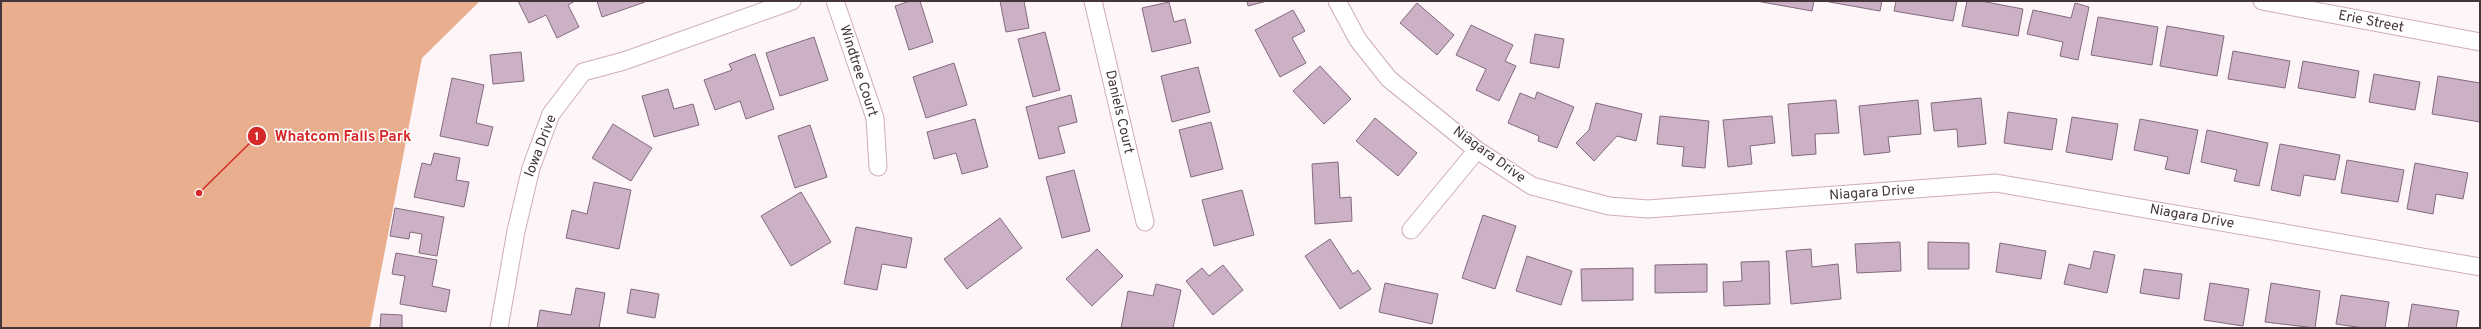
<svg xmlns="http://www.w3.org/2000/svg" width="2481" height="329" font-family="Overpass,sans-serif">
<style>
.forest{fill:#e8ae8d}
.building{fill:#cbb0c6;stroke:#836a7e}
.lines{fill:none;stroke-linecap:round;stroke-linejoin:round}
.street-casing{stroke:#d0acb6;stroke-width:19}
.street{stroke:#fff;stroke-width:17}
.labels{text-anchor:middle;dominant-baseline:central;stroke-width:3;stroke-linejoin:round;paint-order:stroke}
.street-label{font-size:14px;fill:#433539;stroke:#fff}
.leader{fill:none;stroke:#d62828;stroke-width:1.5}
.callout-dot{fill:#d62828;stroke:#fff;stroke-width:1.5}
.mark-label{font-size:12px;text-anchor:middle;font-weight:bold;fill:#fff}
.callout-label{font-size:15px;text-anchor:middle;font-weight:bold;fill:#d62828;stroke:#fff;stroke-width:3;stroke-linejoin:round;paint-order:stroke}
</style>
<rect width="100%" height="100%" fill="#fdf5f7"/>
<path class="forest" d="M 1,1 L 480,1 L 422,58 L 370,328 L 1,328 Z"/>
<path class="building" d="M 518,1 L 575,1 L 568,5 L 579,27 L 557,38 L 546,15 L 529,23 Z
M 597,1 L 644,1 L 645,2 L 602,17 Z
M 910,1 L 920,1 L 933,42 L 909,50 L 895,6 Z
M 1000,1 L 1024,1 L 1029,28 L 1006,32 Z
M 1247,1 L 1267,1 L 1248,6 Z
M 1756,1 L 1814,1 L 1812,11 Z
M 1824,1 L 1882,1 L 1880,11 Z
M 1896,1 L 1957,1 L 1953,21 L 1894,11 Z
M 1967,1 L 1981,1 L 2023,9 L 2018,36 L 1962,26 Z
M 1169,2 L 1174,22 L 1185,19 L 1191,43 L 1152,52 L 1142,8 Z
M 1417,3 L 1454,35 L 1437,55 L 1400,23 Z
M 2075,3 L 2089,7 L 2078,60 L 2060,56 L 2063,42 L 2027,34 L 2033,10 L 2071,18 Z
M 1293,10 L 1305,31 L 1292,38 L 1306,63 L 1280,77 L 1255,30 Z
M 2098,17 L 2158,27 L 2152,65 L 2091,55 Z
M 1471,25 L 1513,45 L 1505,61 L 1516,66 L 1499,101 L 1476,90 L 1486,69 L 1456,55 Z
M 2167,26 L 2224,36 L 2217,76 L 2160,66 Z
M 1045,32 L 1060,90 L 1033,97 L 1018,39 Z
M 1535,34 L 1564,39 L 1559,68 L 1530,63 Z
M 814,37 L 828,80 L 780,96 L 766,53 Z
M 2233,51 L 2290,61 L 2285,88 L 2228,79 Z
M 521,52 L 524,81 L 493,84 L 490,55 Z
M 755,54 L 774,109 L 746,119 L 740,101 L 715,110 L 704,80 L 732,70 L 729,64 Z
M 2303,61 L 2359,71 L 2355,98 L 2298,88 Z
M 954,63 L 967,105 L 926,118 L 913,77 Z
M 1320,66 L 1351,99 L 1324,124 L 1293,91 Z
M 1198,67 L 1210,112 L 1172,122 L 1161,76 Z
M 2374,74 L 2420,82 L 2415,110 L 2369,102 Z
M 2438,76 L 2480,83 L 2480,122 L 2432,114 Z
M 452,78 L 484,85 L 476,123 L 493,127 L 488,146 L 440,136 Z
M 668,89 L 674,109 L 693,104 L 699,125 L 654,137 L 642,96 Z
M 1537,92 L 1574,107 L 1557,148 L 1538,141 L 1539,136 L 1508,123 L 1520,93 L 1535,99 Z
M 1071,95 L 1077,122 L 1058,127 L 1065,153 L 1039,159 L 1026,107 Z
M 1981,98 L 1986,144 L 1958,147 L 1957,129 L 1934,131 L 1931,103 Z
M 1836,100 L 1839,133 L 1815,134 L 1816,154 L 1792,156 L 1788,104 Z
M 1918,100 L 1921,134 L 1888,137 L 1890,152 L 1864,155 L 1859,106 Z
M 1596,103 L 1642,114 L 1636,141 L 1617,136 L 1594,161 L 1576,143 L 1589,130 Z
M 2008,112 L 2057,119 L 2052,150 L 2004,143 Z
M 1660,116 L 1709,121 L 1705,168 L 1682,166 L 1684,147 L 1657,144 Z
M 1772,116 L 1775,143 L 1750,146 L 1752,164 L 1728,167 L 1723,120 Z
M 2072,117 L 2118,124 L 2112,160 L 2066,152 Z
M 1375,118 L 1417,153 L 1398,176 L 1356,141 Z
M 975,119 L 988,167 L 962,174 L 956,153 L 934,159 L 927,132 Z
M 2140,119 L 2198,130 L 2189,174 L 2165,169 L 2168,157 L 2134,150 Z
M 1211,122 L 1223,169 L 1191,177 L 1179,130 Z
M 613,124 L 652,148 L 631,181 L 592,158 Z
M 810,125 L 827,177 L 795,188 L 778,136 Z
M 2207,130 L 2268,143 L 2259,186 L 2234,181 L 2237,170 L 2201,162 Z
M 2280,144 L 2340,155 L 2335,180 L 2304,175 L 2300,196 L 2271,190 Z
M 434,153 L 460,158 L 456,180 L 469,182 L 464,207 L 414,197 L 422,163 L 431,165 Z
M 2347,160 L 2404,170 L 2398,202 L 2341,193 Z
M 1338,162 L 1340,198 L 1351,197 L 1352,221 L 1315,224 L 1312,164 Z
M 2415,163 L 2468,173 L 2463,199 L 2436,194 L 2433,214 L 2407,209 Z
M 1074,170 L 1090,231 L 1062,238 L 1046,177 Z
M 594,182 L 631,190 L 619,249 L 566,238 L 572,210 L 587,214 Z
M 1242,190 L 1254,235 L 1214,246 L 1202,200 Z
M 801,192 L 831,242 L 791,266 L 761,216 Z
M 395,208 L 444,217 L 437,256 L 419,253 L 422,234 L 410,232 L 409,239 L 390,236 Z
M 1483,215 L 1516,226 L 1495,289 L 1462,278 Z
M 1000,218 L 1022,248 L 967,289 L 944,259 Z
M 856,227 L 912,238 L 906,268 L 882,264 L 877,290 L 844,284 Z
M 1330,239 L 1353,274 L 1358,270 L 1371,289 L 1340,309 L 1305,256 Z
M 1900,242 L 1901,271 L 1857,273 L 1855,244 Z
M 1928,242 L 1969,243 L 1969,269 L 1928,269 Z
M 2000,243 L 2046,251 L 2041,279 L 1996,272 Z
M 1097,249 L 1123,276 L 1092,306 L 1066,279 Z
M 1811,249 L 1812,267 L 1838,264 L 1841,299 L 1791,304 L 1786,251 Z
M 2094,251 L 2115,255 L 2107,293 L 2064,284 L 2069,264 L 2090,269 Z
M 396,253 L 437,260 L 432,286 L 450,290 L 446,312 L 400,304 L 405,276 L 392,274 Z
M 1527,256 L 1572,271 L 1561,305 L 1516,291 Z
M 1769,261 L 1770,304 L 1724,306 L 1723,282 L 1742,281 L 1741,262 Z
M 1707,264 L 1707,292 L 1655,293 L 1655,265 Z
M 1223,265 L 1243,290 L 1213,315 L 1186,281 L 1202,268 L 1209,276 Z
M 1633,268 L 1633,300 L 1582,301 L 1581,269 Z
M 2144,269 L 2182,274 L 2179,299 L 2140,293 Z
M 1385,283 L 1438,294 L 1432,324 L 1379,312 Z
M 2210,283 L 2249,289 L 2243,326 L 2204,320 Z
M 2271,283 L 2320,291 L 2315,328 L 2265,322 Z
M 1156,284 L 1181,290 L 1173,328 L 1121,328 L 1128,291 L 1153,296 Z
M 576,288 L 605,293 L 599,328 L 537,328 L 540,310 L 571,315 Z
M 631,289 L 659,294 L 655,318 L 627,313 Z
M 2341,295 L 2389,302 L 2385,328 L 2364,328 L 2336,324 Z
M 2412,304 L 2459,311 L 2456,328 L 2408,328 Z
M 381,314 L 402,315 L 402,328 L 380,328 Z"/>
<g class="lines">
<g class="street-casing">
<path id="street" d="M 835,1 L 875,118 L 878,167
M 1093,1 L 1145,222
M 1337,1 L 1358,40 L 1389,79 L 1477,150 L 1532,186 L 1609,206 L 1648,209 L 1996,183 L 2480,267
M 2262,1 L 2480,42
M 1411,230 L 1477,150
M 499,328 L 516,231 L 531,168 L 551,114 L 583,72 L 624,61 L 792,1"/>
</g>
<use href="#street" class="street"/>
</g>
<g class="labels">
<g class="street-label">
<text transform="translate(2371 22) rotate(11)">Erie Street</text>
<text transform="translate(858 71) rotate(72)">Windtree Court</text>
<text transform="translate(1119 112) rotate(77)">Daniels Court</text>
<text transform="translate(541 146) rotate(-69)">Iowa Drive</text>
<text transform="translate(1489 155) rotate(36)">Niagara Drive</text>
<text transform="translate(1872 193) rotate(-4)">Niagara Drive</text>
<text transform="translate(2192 217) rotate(10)">Niagara Drive</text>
</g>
</g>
<path class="leader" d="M199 193L257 136"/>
<g class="callout-dot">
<circle cx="199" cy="193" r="4"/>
<circle cx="257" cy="136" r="10"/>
</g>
<g class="mark-label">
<text x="257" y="140">1</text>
</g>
<g class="callout-label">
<text x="343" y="141">Whatcom Falls Park</text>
</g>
<rect width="2481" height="329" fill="none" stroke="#433539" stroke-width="4"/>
</svg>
